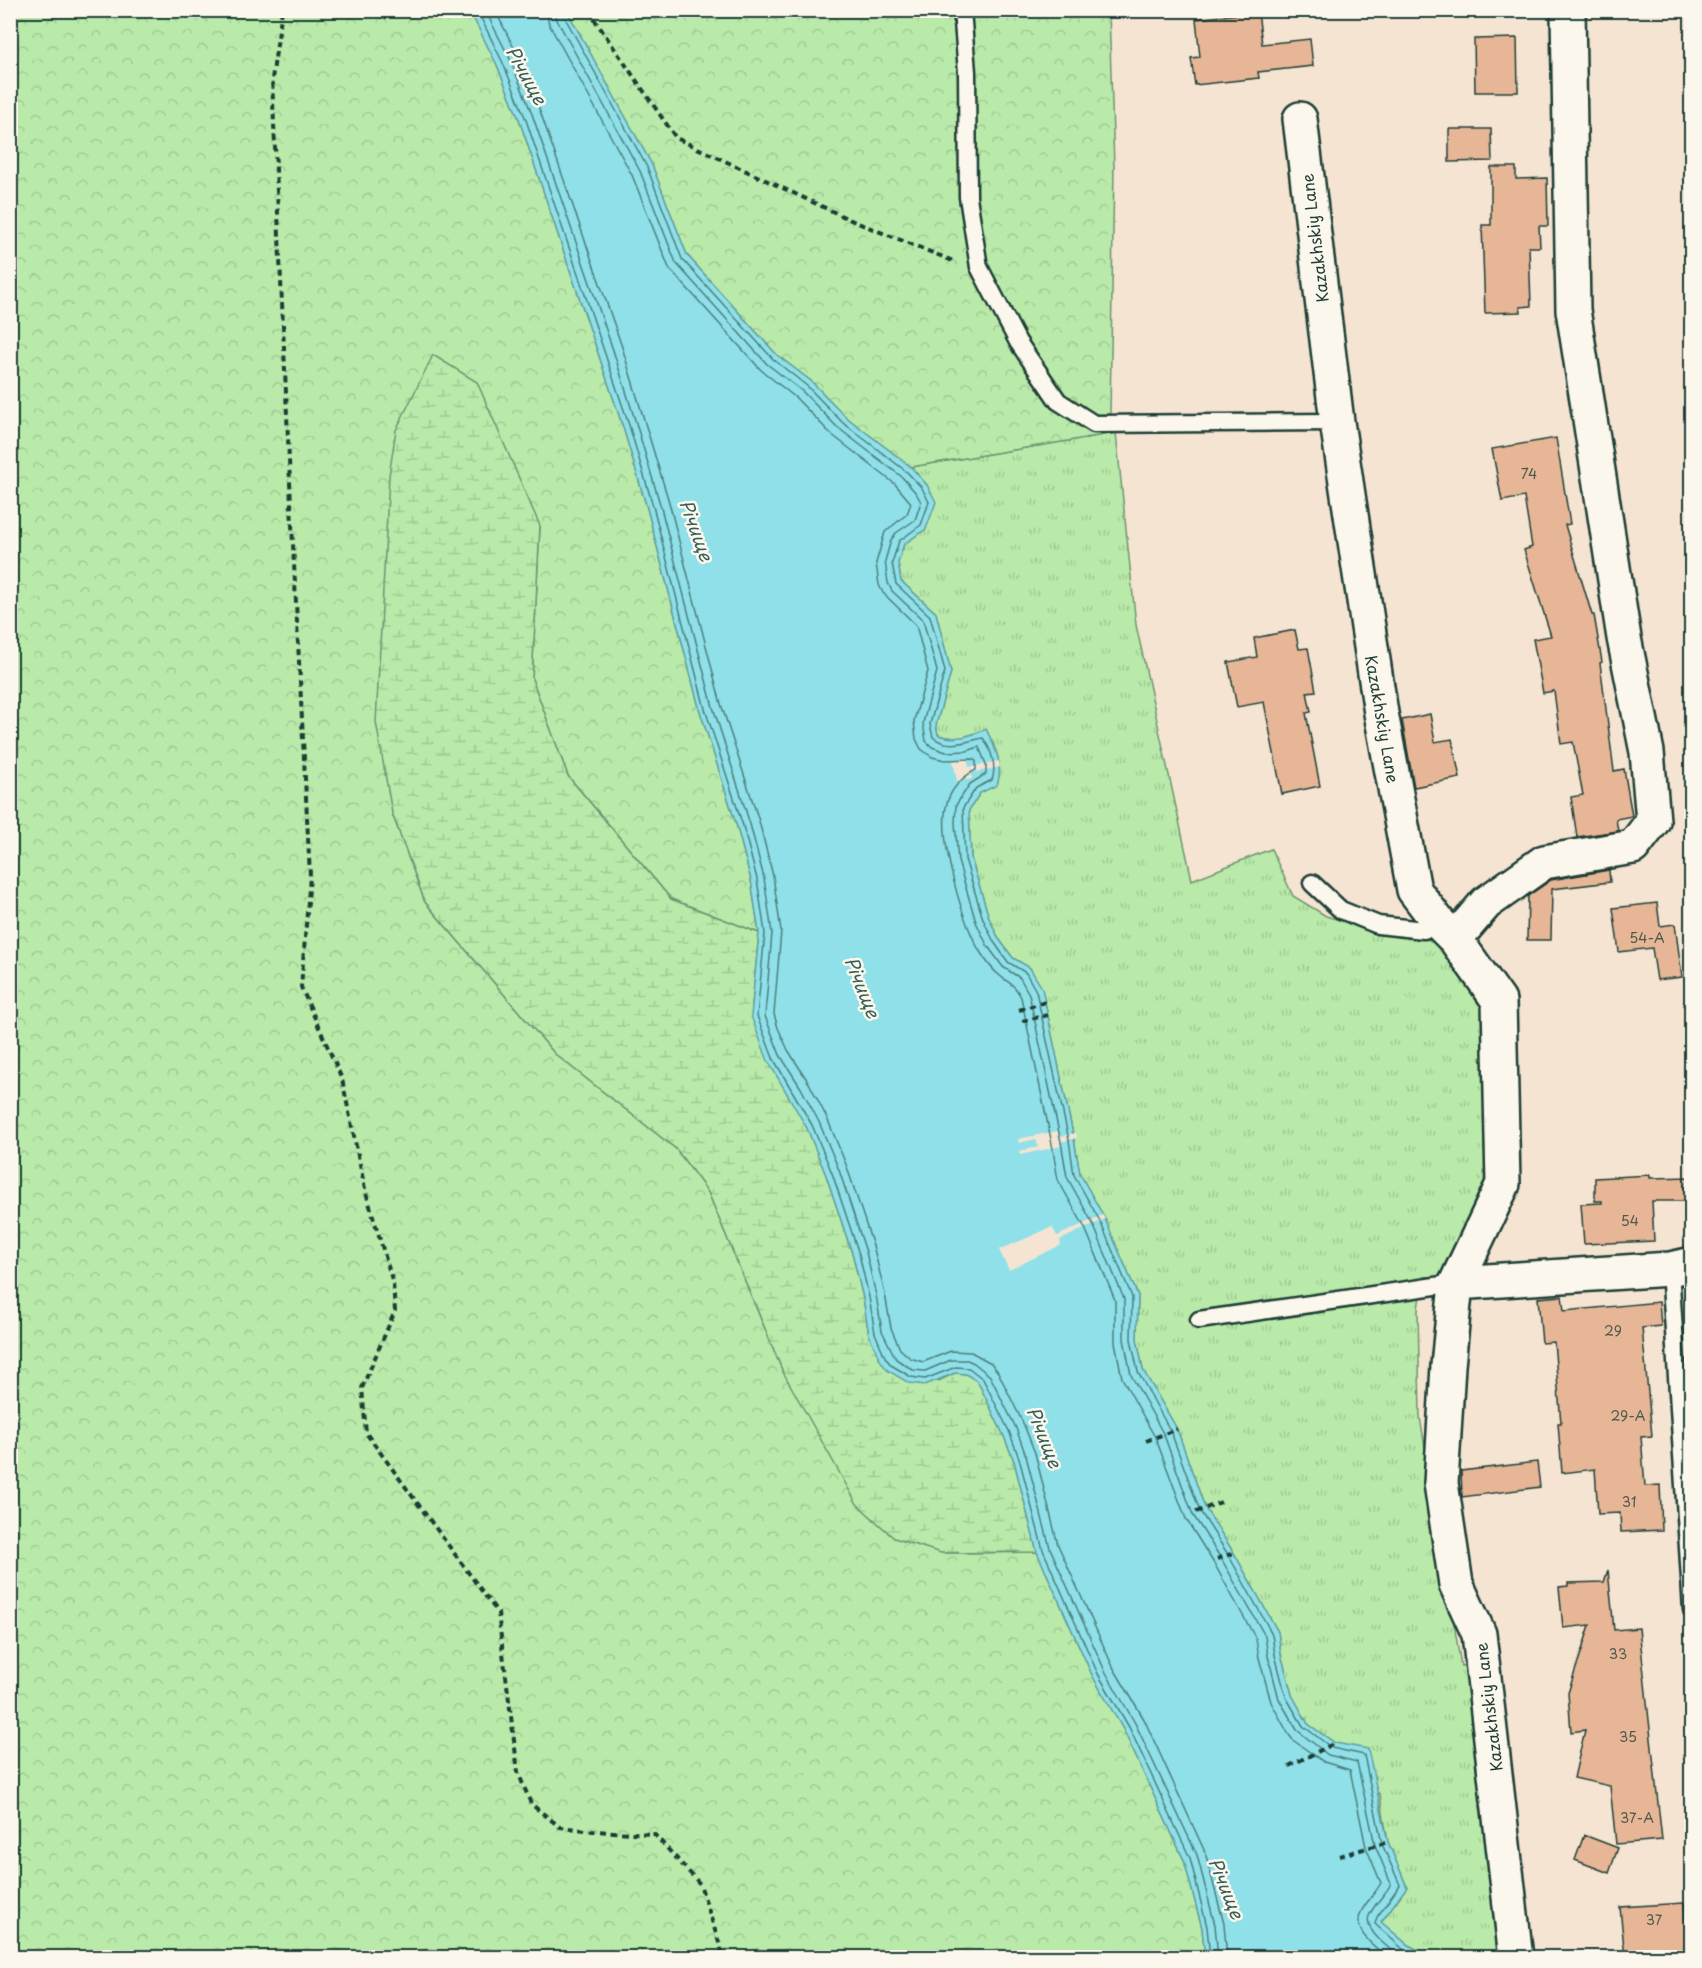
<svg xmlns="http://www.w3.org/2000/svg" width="1702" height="1968" font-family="'Playpen Sans',sans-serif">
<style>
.grass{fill:url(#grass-tufts);stroke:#6c946f;stroke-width:1.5}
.forest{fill:url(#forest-crowns);stroke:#6c946f;stroke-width:1.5}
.wetland{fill:url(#wetland-marsh);stroke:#6c946f;stroke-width:1.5}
.water{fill:#8fe0e9;stroke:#629fa1;stroke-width:1.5}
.pier{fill:#f5e4d2}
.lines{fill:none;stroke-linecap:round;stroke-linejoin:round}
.shore{stroke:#4c7e7c;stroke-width:1.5}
.building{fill:#e6b697;stroke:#1f3d34;stroke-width:1.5}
.service-casing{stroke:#1f3d34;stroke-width:21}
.minor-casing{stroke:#1f3d34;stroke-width:38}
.path{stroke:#1f3d34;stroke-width:4;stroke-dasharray:6 4.5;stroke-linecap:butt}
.service{stroke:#fbf7ec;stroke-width:16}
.minor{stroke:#fbf7ec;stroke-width:33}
.labels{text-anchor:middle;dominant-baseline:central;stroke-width:5;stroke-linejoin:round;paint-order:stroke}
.number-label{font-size:14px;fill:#515b4d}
.street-label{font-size:16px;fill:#1f3d34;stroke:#fbf7ec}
.water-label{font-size:18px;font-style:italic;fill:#355e58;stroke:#fbf7ec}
</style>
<defs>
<pattern id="grass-tufts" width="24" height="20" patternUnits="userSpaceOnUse" patternTransform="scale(1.5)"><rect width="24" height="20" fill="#b9eaaa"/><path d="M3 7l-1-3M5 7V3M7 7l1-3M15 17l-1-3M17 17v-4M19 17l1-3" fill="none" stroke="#9fca93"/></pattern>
<pattern id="forest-crowns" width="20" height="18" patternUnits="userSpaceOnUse" patternTransform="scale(1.5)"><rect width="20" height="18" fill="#b9eaaa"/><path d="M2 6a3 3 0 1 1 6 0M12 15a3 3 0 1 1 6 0" fill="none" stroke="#9fca93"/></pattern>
<pattern id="wetland-marsh" width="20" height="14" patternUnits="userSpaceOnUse" patternTransform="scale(1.5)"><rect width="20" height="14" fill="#b9eaaa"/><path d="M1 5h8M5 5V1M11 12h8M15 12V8" fill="none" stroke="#9fca93"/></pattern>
</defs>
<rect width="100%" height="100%" fill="#f5e4d2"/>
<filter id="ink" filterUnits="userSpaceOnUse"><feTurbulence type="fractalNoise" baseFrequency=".0167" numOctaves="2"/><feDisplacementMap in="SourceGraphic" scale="12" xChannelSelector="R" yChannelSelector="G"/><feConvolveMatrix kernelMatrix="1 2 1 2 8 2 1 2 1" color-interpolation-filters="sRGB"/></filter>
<g filter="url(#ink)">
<path class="grass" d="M 1116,433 L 1136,625 L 1192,880 L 1271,849 L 1293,896 L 1326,916 L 1376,931 L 1443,942 L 1487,1004 L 1493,1175 L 1450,1276 L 1423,1277 L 1418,1309 L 1420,1417 L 1461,1666 L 1497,1658 L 1526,1957 L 1427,1957 L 1425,1953 L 1408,1945 L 1381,1922 L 1407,1887 L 1388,1842 L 1380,1795 L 1335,1743 L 1308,1724 L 1292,1695 L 1281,1654 L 1278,1632 L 1234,1553 L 1205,1508 L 1177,1429 L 1143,1370 L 1137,1339 L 1138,1296 L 1105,1219 L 1080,1174 L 1074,1139 L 1045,1002 L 1030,968 L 1013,958 L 999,939 L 989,918 L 971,858 L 969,810 L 980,793 L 997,784 C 1004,765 995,747 986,729 C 970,736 956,741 938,735 L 936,725 L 951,672 L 936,613 L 901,581 L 898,562 L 904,544 L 926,529 L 927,485 L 911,467 Z"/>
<path class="forest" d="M 11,11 L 470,11 L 497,65 L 519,119 L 623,427 L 647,508 L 700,711 L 737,827 L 751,880 L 759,933 L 671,899 L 568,776 L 532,679 L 540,526 L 392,813 L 425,902 L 555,1054 L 676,1149 L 708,1192 L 783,1372 L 941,1553 L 1037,1552 L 1093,1677 L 1123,1729 L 1184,1860 L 1202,1928 L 1205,1957 L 11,1958 Z
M 567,11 L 1109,11 L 1114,167 L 1110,415 L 1116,433 L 911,467 L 846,417 L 811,381 L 777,355 L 687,255 L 652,165 Z"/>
<path class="wetland" d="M 433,355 L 477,382 L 540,526 L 532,679 L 568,776 L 671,899 L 759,933 L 752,1005 L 790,1095 L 807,1128 L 826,1175 L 853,1256 L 863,1298 L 869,1335 L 939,1381 L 955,1373 L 966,1374 L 978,1382 L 1003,1434 L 1014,1461 L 1037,1552 L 941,1553 L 894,1538 L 857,1504 L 783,1372 L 708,1192 L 676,1149 L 555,1054 L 425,902 L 392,813 L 376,722 L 389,476 L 396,430 Z"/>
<path class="water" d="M 470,11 L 567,11 L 652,165 L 687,255 L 777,355 L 811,381 L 846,417 L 911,467 L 927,485 L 936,502 L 926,529 L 904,544 L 898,563 L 901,581 L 936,613 L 951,672 L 936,725 L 938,735 C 956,741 970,736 986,729 C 995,747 1004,765 997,785 L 980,793 L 969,810 L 971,858 L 989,918 L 999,939 L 1013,958 L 1030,968 L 1042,988 L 1074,1139 L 1080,1174 L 1105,1219 L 1138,1296 L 1137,1339 L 1143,1370 L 1177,1429 L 1205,1508 L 1234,1553 L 1278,1632 L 1281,1654 L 1292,1695 L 1308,1724 L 1335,1743 L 1368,1749 L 1388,1842 L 1407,1887 L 1381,1922 L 1408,1945 L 1425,1953 L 1427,1957 L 1205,1957 L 1202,1928 L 1184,1860 L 1123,1729 L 1093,1677 L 1037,1552 L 1014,1461 L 1003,1434 L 978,1382 L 966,1374 L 955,1373 L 925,1385 L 909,1383 L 887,1370 L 880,1360 L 869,1335 L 863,1298 L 853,1256 L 826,1175 L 807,1128 L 768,1061 L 751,1016 L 759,933 L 751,880 L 737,827 L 700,711 L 647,508 L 623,427 L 519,119 L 497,65 Z"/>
<path class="pier" d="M 967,758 L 969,767 L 999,761 L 1000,767 L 971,773 L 972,779 L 957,781 L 953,761 Z
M 1058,1131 L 1059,1137 L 1076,1133 L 1077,1138 L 1060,1142 L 1061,1146 L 1020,1155 L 1019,1151 L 1038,1147 L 1036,1139 L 1019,1143 L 1018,1139 Z
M 1103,1215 L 1105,1219 L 1060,1240 L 1061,1245 L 1009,1270 L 999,1250 L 1052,1227 L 1057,1236 Z"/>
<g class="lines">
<path class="shore" d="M 477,10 L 503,63 L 525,117 L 629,425 L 653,506 L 705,709 L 743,826 L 757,879 L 765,933 L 757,1016 L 773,1058 L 812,1125 L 832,1173 L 859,1254 L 869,1297 L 875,1333 L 885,1357 L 891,1365 L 911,1377 L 925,1379 L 956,1367 L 969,1368 L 983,1379 L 1009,1431 L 1019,1458 L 1043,1550 L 1098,1674 L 1129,1727 L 1190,1858 L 1207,1927 L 1210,1958
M 485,10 L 510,59 L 532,114 L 613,350 L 636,423 L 660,504 L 713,707 L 750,824 L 764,878 L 772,933 L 765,1016 L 780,1055 L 801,1088 L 819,1122 L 839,1170 L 866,1252 L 876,1295 L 882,1331 L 896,1359 L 913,1370 L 925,1371 L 951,1360 L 967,1360 L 974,1363 L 990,1376 L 1016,1428 L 1026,1456 L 1050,1548 L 1105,1671 L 1135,1723 L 1197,1855 L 1215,1925 L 1218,1958
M 495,10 L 518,56 L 540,111 L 622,347 L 669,502 L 721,704 L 759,821 L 773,876 L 781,931 L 774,1014 L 778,1028 L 788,1050 L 809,1083 L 827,1118 L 847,1167 L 874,1249 L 885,1294 L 891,1328 L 900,1349 L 910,1358 L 923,1362 L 951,1351 L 971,1352 L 991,1363 L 998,1372 L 1024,1425 L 1035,1453 L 1058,1545 L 1113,1667 L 1144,1719 L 1205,1852 L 1224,1924 L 1227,1958
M 546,10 L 549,24 L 632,175 L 669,268 L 761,370 L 796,398 L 831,434 L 895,484 L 911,503 L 907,514 L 885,532 L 876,563 L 879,585 L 883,593 L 916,625 L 928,671 L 914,721 L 916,739 L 921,749 L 932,757 L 945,760 L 973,759 L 976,761 L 976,770 C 963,776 951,789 947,803 C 937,836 962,920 979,950 C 984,958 991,969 999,975 C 1010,985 1013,982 1021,997 L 1052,1144 L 1058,1180 L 1085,1228 L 1115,1300 L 1115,1342 L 1122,1378 L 1156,1439 L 1186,1519 L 1215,1565 L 1256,1639 L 1259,1658 L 1271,1702 L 1289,1735 L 1294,1741 L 1324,1762 L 1350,1770 L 1366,1847 L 1381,1883 C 1376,1892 1369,1899 1364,1907 C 1348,1930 1373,1945 1388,1958
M 555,10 L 557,20 L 640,171 L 676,263 L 767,364 L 802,391 L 837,427 L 902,477 L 916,493 L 921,502 L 915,520 L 896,533 L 891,540 L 885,561 L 888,583 L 892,591 L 923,620 L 937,671 L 923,723 L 926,741 L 932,747 L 946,752 L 967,751 L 979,747 L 986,764 L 986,774 L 970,784 L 956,805 L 955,823 L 958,861 L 976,922 L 987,945 L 1003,967 L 1020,978 L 1029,994 L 1061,1142 L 1067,1177 L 1093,1224 L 1124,1299 L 1124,1339 L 1131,1375 L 1164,1435 L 1193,1515 L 1222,1560 L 1265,1636 L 1268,1656 L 1279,1699 L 1297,1730 L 1328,1755 L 1357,1762 L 1375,1845 L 1391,1884 C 1385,1895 1374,1904 1369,1916 C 1363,1931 1392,1951 1403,1958
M 563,10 L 564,16 L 647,167 L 682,259 L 773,359 L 807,386 L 842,422 L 907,472 L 922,488 L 929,502 L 921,525 L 899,541 L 892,563 L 896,584 L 930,616 L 945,671 L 930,724 L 933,737 C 948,750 967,741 983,738 C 991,749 997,766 992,780 L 976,788 L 963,808 L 965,859 L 983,919 L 994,942 L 1008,962 L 1026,973 L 1036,991 L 1069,1140 L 1074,1175 L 1100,1221 L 1132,1297 L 1131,1339 L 1138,1372 L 1171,1432 L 1200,1511 L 1229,1556 L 1272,1634 L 1275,1655 L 1286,1697 L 1303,1726 L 1332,1748 L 1364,1755 L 1382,1844 L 1400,1885 L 1377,1917 L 1375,1924 L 1404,1950 L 1420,1958"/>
</g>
<path class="building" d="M 1258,12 L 1262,44 L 1310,39 L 1313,66 L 1258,72 L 1259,78 L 1195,85 L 1191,58 L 1200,57 L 1196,19 Z
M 1517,38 L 1518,92 L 1475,92 L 1474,39 Z
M 1449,129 L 1491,129 L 1492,161 L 1449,162 Z
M 1491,167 L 1516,167 L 1516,179 L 1547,178 L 1548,226 L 1539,226 L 1540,247 L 1529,247 L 1531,306 L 1520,307 L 1521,312 L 1485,313 L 1482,225 L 1491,225 Z
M 1556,438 L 1570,524 L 1565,525 L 1592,615 L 1594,615 L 1602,662 L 1600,663 L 1614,771 L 1624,769 L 1632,816 L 1616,819 L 1618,831 L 1577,837 L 1571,797 L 1583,795 L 1573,742 L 1561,744 L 1554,691 L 1543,693 L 1533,639 L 1551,636 L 1524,550 L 1532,547 L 1524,497 L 1502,501 L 1492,449 Z
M 1295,630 L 1299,649 L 1308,648 L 1316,691 L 1307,692 L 1311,712 L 1306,713 L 1320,786 L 1282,794 L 1264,702 L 1237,707 L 1228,662 L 1257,657 L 1254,638 Z
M 1430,714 L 1435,742 L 1452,739 L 1460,778 L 1414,787 L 1402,720 Z
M 1609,870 L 1610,882 L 1552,889 L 1551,940 L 1527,940 L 1528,896 L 1551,880 Z
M 1657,903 L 1660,926 L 1675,924 L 1682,977 L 1657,980 L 1652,948 L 1619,952 L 1613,908 Z
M 1650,1175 L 1650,1178 L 1692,1177 L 1692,1201 L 1652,1201 L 1654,1241 L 1584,1244 L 1581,1204 L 1602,1203 L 1602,1201 L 1595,1201 L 1595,1178 Z
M 1562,1296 L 1564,1311 L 1659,1302 L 1661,1326 L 1642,1328 L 1652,1436 L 1641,1437 L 1645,1486 L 1660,1485 L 1662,1530 L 1621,1532 L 1620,1513 L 1598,1514 L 1595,1469 L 1562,1473 L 1558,1423 L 1561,1423 L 1554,1342 L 1542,1343 L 1538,1298 Z
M 1537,1462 L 1540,1487 L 1462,1497 L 1461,1471 Z
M 1608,1570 L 1614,1630 L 1639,1628 L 1662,1840 L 1616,1844 L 1610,1786 L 1574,1778 L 1585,1730 L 1571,1732 L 1568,1693 L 1590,1625 L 1563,1628 L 1559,1587 L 1568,1586 L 1568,1583 L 1604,1582 Z
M 1584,1835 L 1618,1848 L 1609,1873 L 1575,1860 Z
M 1684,1903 L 1689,1958 L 1625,1958 L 1620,1907 Z"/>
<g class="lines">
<g class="service-casing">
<path id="service" d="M 962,10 L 967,72 L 968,197 L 979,267 L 1018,342 L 1058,401 L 1094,424 L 1337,422
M 1312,883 L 1341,910 L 1378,925 L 1424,930 L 1439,923
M 1670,1269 L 1692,1610
M 1199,1320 L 1456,1283"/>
</g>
<g class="minor-casing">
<path id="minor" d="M 1300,119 L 1337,422 L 1381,713 L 1414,890 L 1439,923 L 1455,939 L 1499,1001 L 1503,1184 L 1456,1283 L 1448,1366 L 1441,1483 L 1456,1584 L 1479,1634 L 1516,1958
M 1455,939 L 1486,903 L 1544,862 L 1633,847 L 1653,821 L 1647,752 L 1624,638 L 1573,310 L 1568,10
M 1456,1283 L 1670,1269 L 1692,1264"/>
</g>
<path class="path" d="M 282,10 L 272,79 L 291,505 L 310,876 L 301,987 L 342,1079 L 365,1189 L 393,1283 L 395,1311 L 362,1388 L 366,1433 L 498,1613 L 518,1772 L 531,1804 L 560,1827 L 593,1831 L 654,1834 L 700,1884 L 724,1958
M 588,10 L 676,138 L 853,221 L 953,261
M 1019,1010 L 1045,1002
M 1022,1021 L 1048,1015
M 1146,1441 L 1177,1429
M 1196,1512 L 1221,1502
M 1217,1559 L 1234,1553
M 1289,1766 L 1335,1743
M 1339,1856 L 1388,1842"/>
<use href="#service" class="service"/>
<use href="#minor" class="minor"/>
</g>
</g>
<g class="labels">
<g class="number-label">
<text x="1529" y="473">74</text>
<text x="1647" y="937">54-А</text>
<text x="1630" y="1220">54</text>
<text x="1613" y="1330">29</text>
<text x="1628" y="1415">29-А</text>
<text x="1629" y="1501">31</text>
<text x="1618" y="1653">33</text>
<text x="1628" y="1736">35</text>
<text x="1637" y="1817">37-А</text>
<text x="1654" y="1919">37</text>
</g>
<g class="street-label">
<text transform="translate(1314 238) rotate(-97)">Kazakhskiy Lane</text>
<text transform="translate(1383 719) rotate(80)">Kazakhskiy Lane</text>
<text transform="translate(1488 1707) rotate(-97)">Kazakhskiy Lane</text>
</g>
<g class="water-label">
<text transform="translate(527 75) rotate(61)">Річище</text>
<text transform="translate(697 530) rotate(70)">Річище</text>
<text transform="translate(863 987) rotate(68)">Річище</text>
<text transform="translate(1045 1437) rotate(68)">Річище</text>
<text transform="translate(1227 1888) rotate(68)">Річище</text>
</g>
</g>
<rect width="1702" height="1968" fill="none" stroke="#fbf7ec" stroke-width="36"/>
<rect x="18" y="18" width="1666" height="1932" fill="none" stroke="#1f3d34" stroke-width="2" filter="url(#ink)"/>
</svg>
